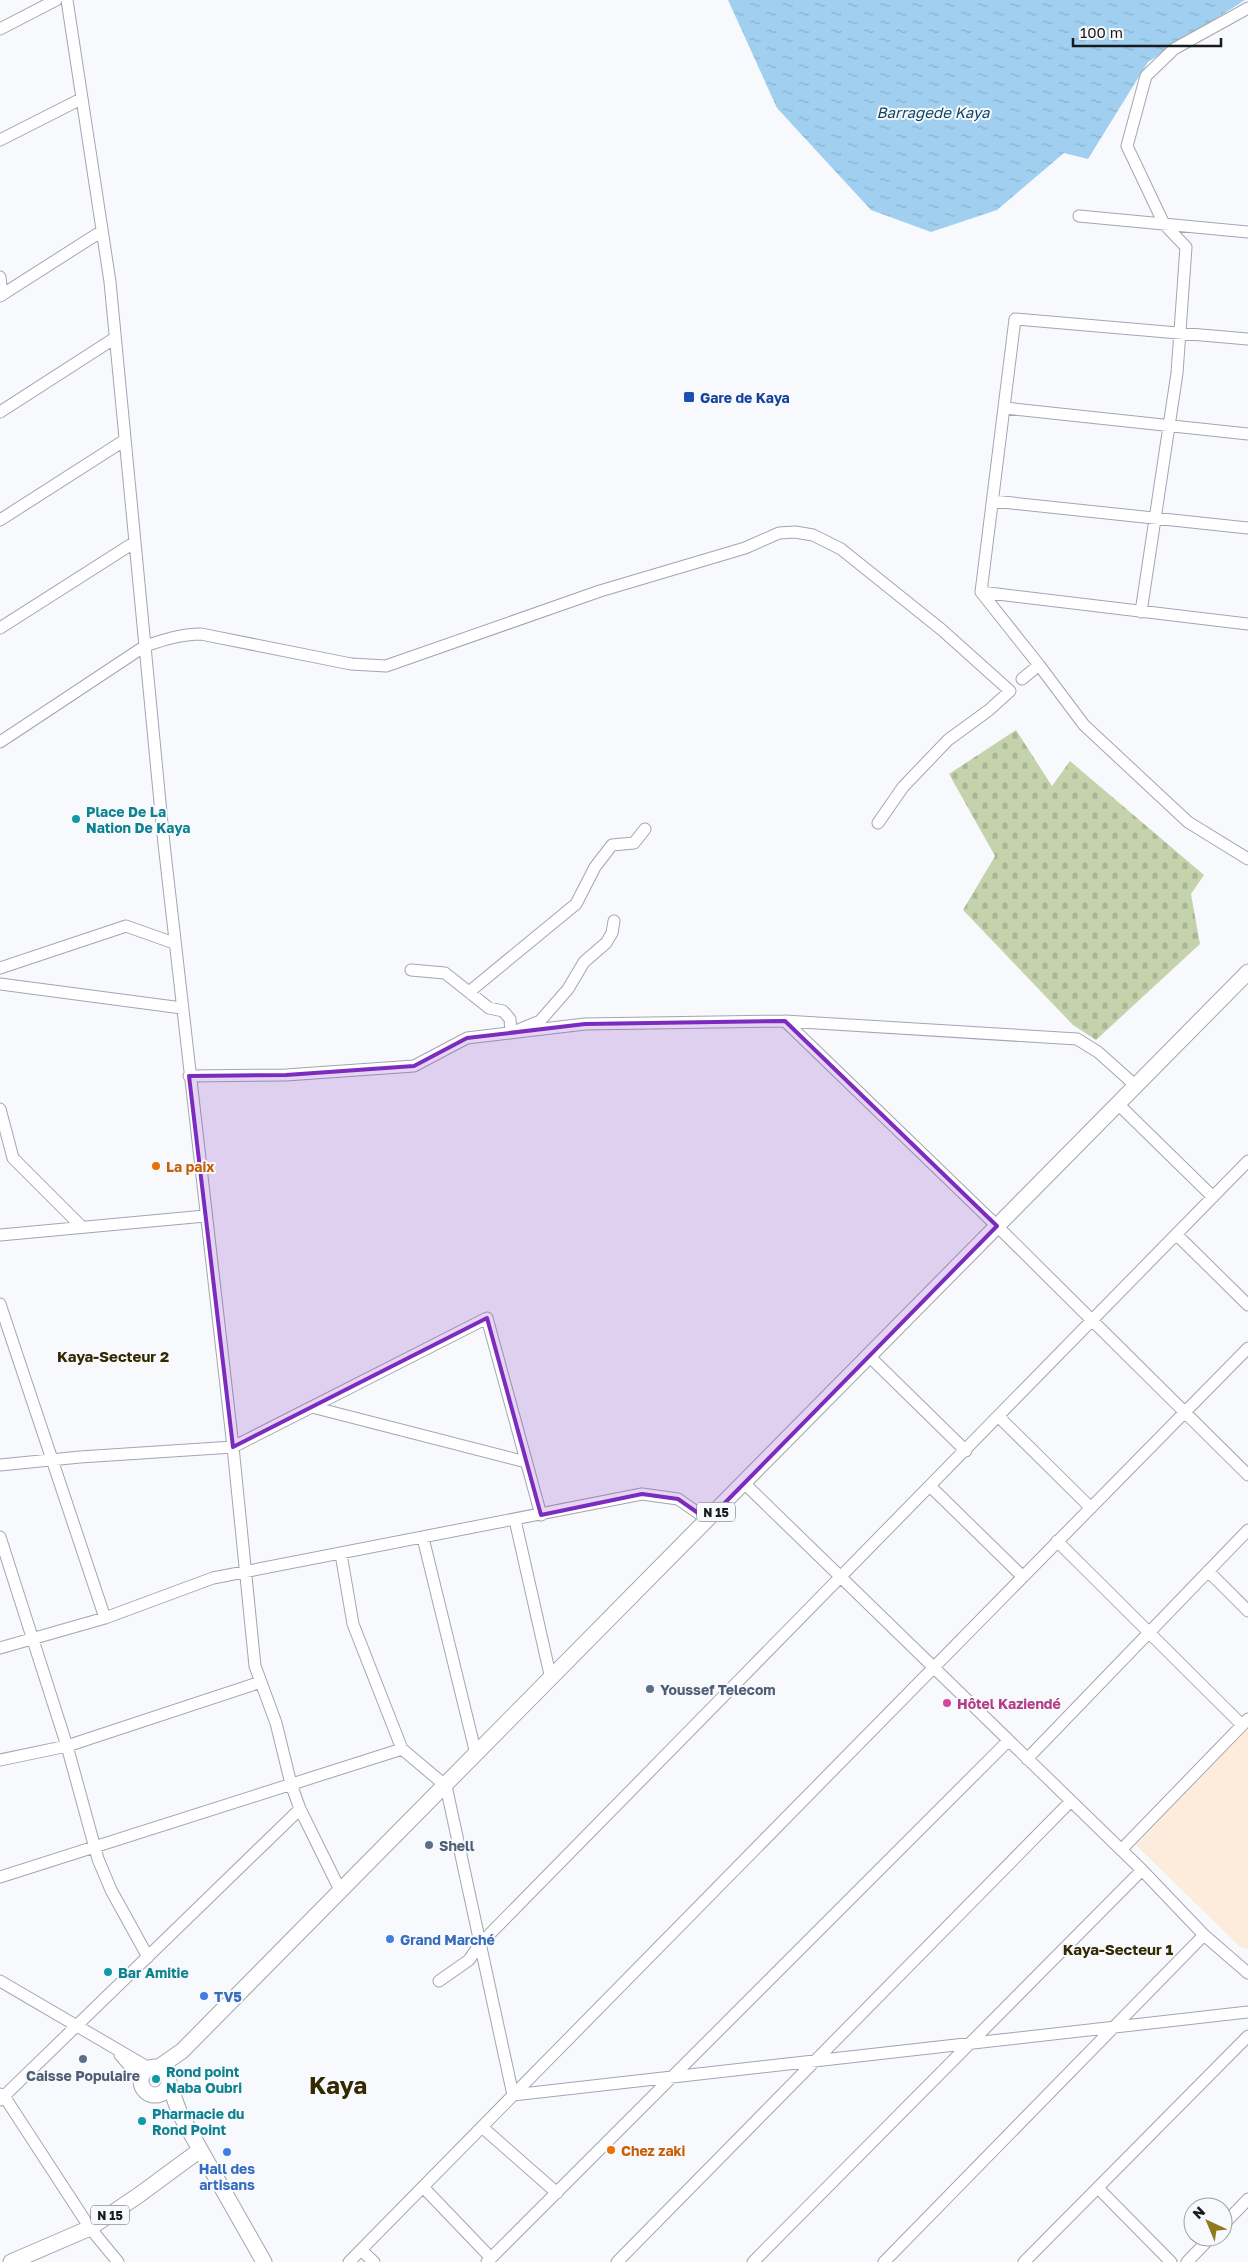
<svg xmlns="http://www.w3.org/2000/svg" width="1248" height="2262" font-family="'Golos Text',sans-serif">
<style>
.education{fill:#fdecdb}
.cemetery{fill:url(#cemetery-stones)}
.water{fill:url(#water-ripples)}
.lines{fill:none;stroke-linecap:round;stroke-linejoin:round}
.minor-casing{stroke:#a4a5b0;stroke-width:13}
.major-casing{stroke:#a4a5b0;stroke-width:17}
.minor{stroke:#fff;stroke-width:11}
.major{stroke:#fff;stroke-width:15}
.marked{fill:#7b2cbf;fill-opacity:0.2;stroke:#7b2cbf;stroke-width:4;stroke-linejoin:round}
.transit-dot{fill:#1a4fb4;stroke:#f8f9fd;stroke-width:2}
.culture-dot{fill:#0f9aa8;stroke:#f8f9fd;stroke-width:2}
.food-dot{fill:#e8710a;stroke:#f8f9fd;stroke-width:2}
.service-dot{fill:#5c6f8a;stroke:#f8f9fd;stroke-width:2}
.hotel-dot{fill:#d1479c;stroke:#f8f9fd;stroke-width:2}
.shop-dot{fill:#3f7fe0;stroke:#f8f9fd;stroke-width:2}
.labels{text-anchor:middle;dominant-baseline:central;stroke-width:4;stroke-linejoin:round;paint-order:stroke}
.shield{fill:#f8f9fd;stroke:#5c5d61;stroke-width:1}
.shield-label{font-size:12px;font-weight:bold;fill:#191a1e}
.transit-label{font-size:14px;font-weight:bold;fill:#164399;stroke:#f8f9fd;text-anchor:start}
.culture-label{font-size:14px;font-weight:bold;fill:#0d838f;stroke:#f8f9fd;text-anchor:start}
.food-label{font-size:14px;font-weight:bold;fill:#c56008;stroke:#f8f9fd;text-anchor:start}
.service-label{font-size:14px;font-weight:bold;fill:#4e5e75;stroke:#f8f9fd;text-anchor:start}
.hotel-label{font-size:14px;font-weight:bold;fill:#b23c85;stroke:#f8f9fd;text-anchor:start}
.shop-label{font-size:14px;font-weight:bold;fill:#366cbe;stroke:#f8f9fd;text-anchor:start}
.water-label{font-size:15px;font-style:italic;fill:#0d4766;stroke:#f8f9fd}
.neighbourhood-label{font-size:15px;font-weight:bold;fill:#342900;stroke:#f8f9fd}
.town-label{font-size:24px;font-weight:bold;fill:#342900;stroke:#f8f9fd}
</style>
<defs>
<pattern id="cemetery-stones" width="16" height="16" patternUnits="userSpaceOnUse" patternTransform="scale(1.25)"><rect width="16" height="16" fill="#c5d3ac"/><path d="M2 7V4a2 2 0 0 1 4 0v3zM10 15v-3a2 2 0 0 1 4 0v3z" fill="#a9b594"/></pattern>
<pattern id="water-ripples" width="26" height="14" patternUnits="userSpaceOnUse" patternTransform="scale(1.25)"><rect width="26" height="14" fill="#a0cff0"/><path d="M2 4q2-2 4 0t4 0M15 11q2-2 4 0t4 0" fill="none" stroke="#89b1cd"/></pattern>
</defs>
<rect width="100%" height="100%" fill="#f8f9fd"/>
<path class="education" d="M 1248,1728 L 1248,1949 L 1240,1947 L 1136,1845 Z"/>
<path class="cemetery" d="M 1016,730 L 1052,786 L 1070,761 L 1204,875 L 1191,894 L 1200,944 L 1096,1040 L 1073,1025 L 963,910 L 995,856 L 949,774 Z"/>
<path class="water" d="M 728,0 L 1245,0 L 1148,62 L 1088,159 L 1064,153 L 997,210 L 931,232 L 871,210 L 777,108 Z"/>
<g class="lines">
<g class="minor-casing">
<path id="minor" d="M 67,0 L 110,282 L 164,844 L 233,1447 L 255,1666 L 276,1723 L 291,1784 L 300,1809 L 341,1892
M 0,29 L 56,0
M 0,140 L 81,99
M 1079,216 L 1248,232
M 0,277 L 2,295
M 0,296 L 102,231
M 1248,339 L 1015,319 L 981,592 L 1039,665 L 1084,725 L 1188,822 L 1248,859
M 1005,408 L 1248,434
M 0,412 L 115,338
M 993,501 L 1248,528
M 0,520 L 125,440
M 981,592 L 1248,624
M 1141,612 L 1177,373 L 1186,247 L 1164,224 L 1127,146 L 1146,76 L 1174,49 L 1248,8
M 0,628 L 135,542
M 1022,679 L 1039,665
M 0,742 L 145,646 C 163,640 181,634 201,634 L 351,664 L 386,666 L 600,591 L 745,548 L 779,533 L 795,532 L 813,535 L 841,549 L 942,630 L 1010,691 L 989,710 L 948,740 L 903,787 L 878,823
M 0,968 L 126,926 L 171,942
M 411,970 L 445,973 L 489,1008 L 503,1011 L 510,1019 L 511,1033 L 540,1021 L 568,989 L 584,962 L 606,943 L 612,933 L 614,921
M 0,984 L 182,1008
M 469,992 L 576,904 L 595,867 L 612,845 L 634,843 L 645,829
M 785,1021 L 997,1226 L 1248,1475
M 189,1076 L 286,1075 L 414,1066 L 467,1038 L 585,1024 L 785,1021 L 1077,1039 L 1098,1052 L 1136,1086
M 1118,1104 L 1213,1197
M 0,1109 L 13,1158 L 82,1227
M 0,1235 L 205,1216
M 1177,1235 L 1248,1305
M 0,1304 L 105,1618
M 869,1356 L 966,1451
M 312,1407 L 526,1462
M 999,1417 L 1091,1508
M 0,1465 L 80,1457 L 233,1447 L 487,1318 L 541,1515
M 744,1483 L 1142,1870 L 1204,1935 L 1248,1973
M 931,1487 L 1023,1577
M 515,1520 L 551,1679
M 0,1537 L 67,1746 L 98,1859 L 111,1890 L 148,1957
M 423,1538 L 476,1754
M 1057,1541 L 1242,1725
M 341,1554 L 353,1624 L 402,1749 L 446,1786 L 513,2095 L 1248,2012
M 1208,1571 L 1248,1611
M 0,1648 L 105,1618 L 213,1578 L 642,1494 L 678,1499 L 708,1520
M 1027,1759 L 1248,1530
M 0,1760 L 67,1746 L 261,1682
M 1121,1850 L 1248,1719
M 0,1877 L 402,1749
M 0,1981 L 149,2068
M 439,1981 L 469,1960 L 480,1944 C 736,1683 993,1423 1248,1161
M 120,2055 L 140,2078
M 0,2094 L 4,2096 L 90,2228 L 118,2262
M 0,2100 L 300,1809
M 482,2127 L 557,2193
M 423,2187 L 491,2258
M 1098,2188 L 1171,2262
M 1223,2225 L 1248,2199
M 361,2250 L 374,2262
M 349,2262 L 1248,1348
M 487,2262 L 1008,1741
M 617,2262 L 1070,1802
M 753,2262 L 1142,1870
M 884,2262 L 1204,1935
M 1024,2262 L 1248,2036
M 1187,2262 L 1211,2237"/>
</g>
<g class="major-casing">
<path id="major" d="M141 2081a14 14 0 1 1 28 0a14 14 0 1 1-28 0Z
M 159,2067 L 182,2051 L 1248,972
M 169,2084 L 180,2114 L 264,2262
M 11,2262 L 90,2228 L 139,2195 L 200,2150"/>
</g>
<use href="#minor" class="minor"/>
<use href="#major" class="major"/>
</g>
<path class="marked" d="M 785,1021 L 997,1226 L 708,1520 L 678,1499 L 642,1494 L 541,1515 L 487,1318 L 233,1447 L 189,1076 L 286,1075 L 414,1066 L 467,1038 L 585,1024 Z"/>
<rect class="transit-dot" x="683" y="391" width="12" height="12" rx="2.5"/>
<g class="culture-dot">
<circle cx="76" cy="819" r="5"/>
<circle cx="108" cy="1972" r="5"/>
<circle cx="156" cy="2079" r="5"/>
<circle cx="142" cy="2121" r="5"/>
</g>
<g class="food-dot">
<circle cx="156" cy="1166" r="5"/>
<circle cx="611" cy="2150" r="5"/>
</g>
<g class="service-dot">
<circle cx="650" cy="1689" r="5"/>
<circle cx="429" cy="1845" r="5"/>
<circle cx="83" cy="2059" r="5"/>
</g>
<circle class="hotel-dot" cx="947" cy="1703" r="5"/>
<g class="shop-dot">
<circle cx="390" cy="1939" r="5"/>
<circle cx="204" cy="1996" r="5"/>
<circle cx="227" cy="2152" r="5"/>
</g>
<g class="labels">
<g class="shield">
<rect x="697" y="1502.5" width="38" height="19" rx="4"/>
<rect x="91" y="2205.5" width="38" height="19" rx="4"/>
</g>
<g class="shield-label">
<text x="716" y="1512">N 15</text>
<text x="110" y="2215">N 15</text>
</g>
<g class="transit-label">
<text x="700" y="397">Gare de Kaya</text>
</g>
<g class="culture-label">
<text x="86" y="811">Place De La<tspan x="86" dy="16">Nation De Kaya</tspan></text>
<text x="118" y="1972">Bar Amitie</text>
<text x="166" y="2071">Rond point<tspan x="166" dy="16">Naba Oubri</tspan></text>
<text x="152" y="2113">Pharmacie du<tspan x="152" dy="16">Rond Point</tspan></text>
</g>
<g class="food-label">
<text x="166" y="1166">La paix</text>
<text x="621" y="2150">Chez zaki</text>
</g>
<g class="service-label">
<text x="660" y="1689">Youssef Telecom</text>
<text x="439" y="1845">Shell</text>
<text x="83" y="2075" text-anchor="middle">Caisse Populaire</text>
</g>
<g class="hotel-label">
<text x="957" y="1703">Hôtel Kaziendé</text>
</g>
<g class="shop-label">
<text x="400" y="1939">Grand Marché</text>
<text x="214" y="1996">TV5</text>
<text x="227" y="2168" text-anchor="middle">Hall des<tspan x="227" dy="16">artisans</tspan></text>
</g>
<g class="water-label">
<text x="933" y="112">Barragede Kaya</text>
</g>
<g class="neighbourhood-label">
<text x="113" y="1356">Kaya-Secteur 2</text>
<text x="1118" y="1949">Kaya-Secteur 1</text>
</g>
<g class="town-label">
<text x="338" y="2084">Kaya</text>
</g>
</g>
<g transform="translate(1208 2222) rotate(316)"><circle r="24" fill="#f8f9fd" stroke="#9fa0a4"/>
<path d="M0-4L9 19L0 12L-9 19Z" fill="#90791e"/>
<text y="-8" font-size="14" font-weight="bold" text-anchor="middle" fill="#191a1e">N</text>
</g>
<path d="M1073 38v8h148v-8" fill="none" stroke="#191a1e" stroke-width="2.5"/>
<text x="1080" y="38" font-size="15" fill="#191a1e" stroke="#f8f9fd" stroke-width="4" paint-order="stroke">100 m</text>
</svg>
